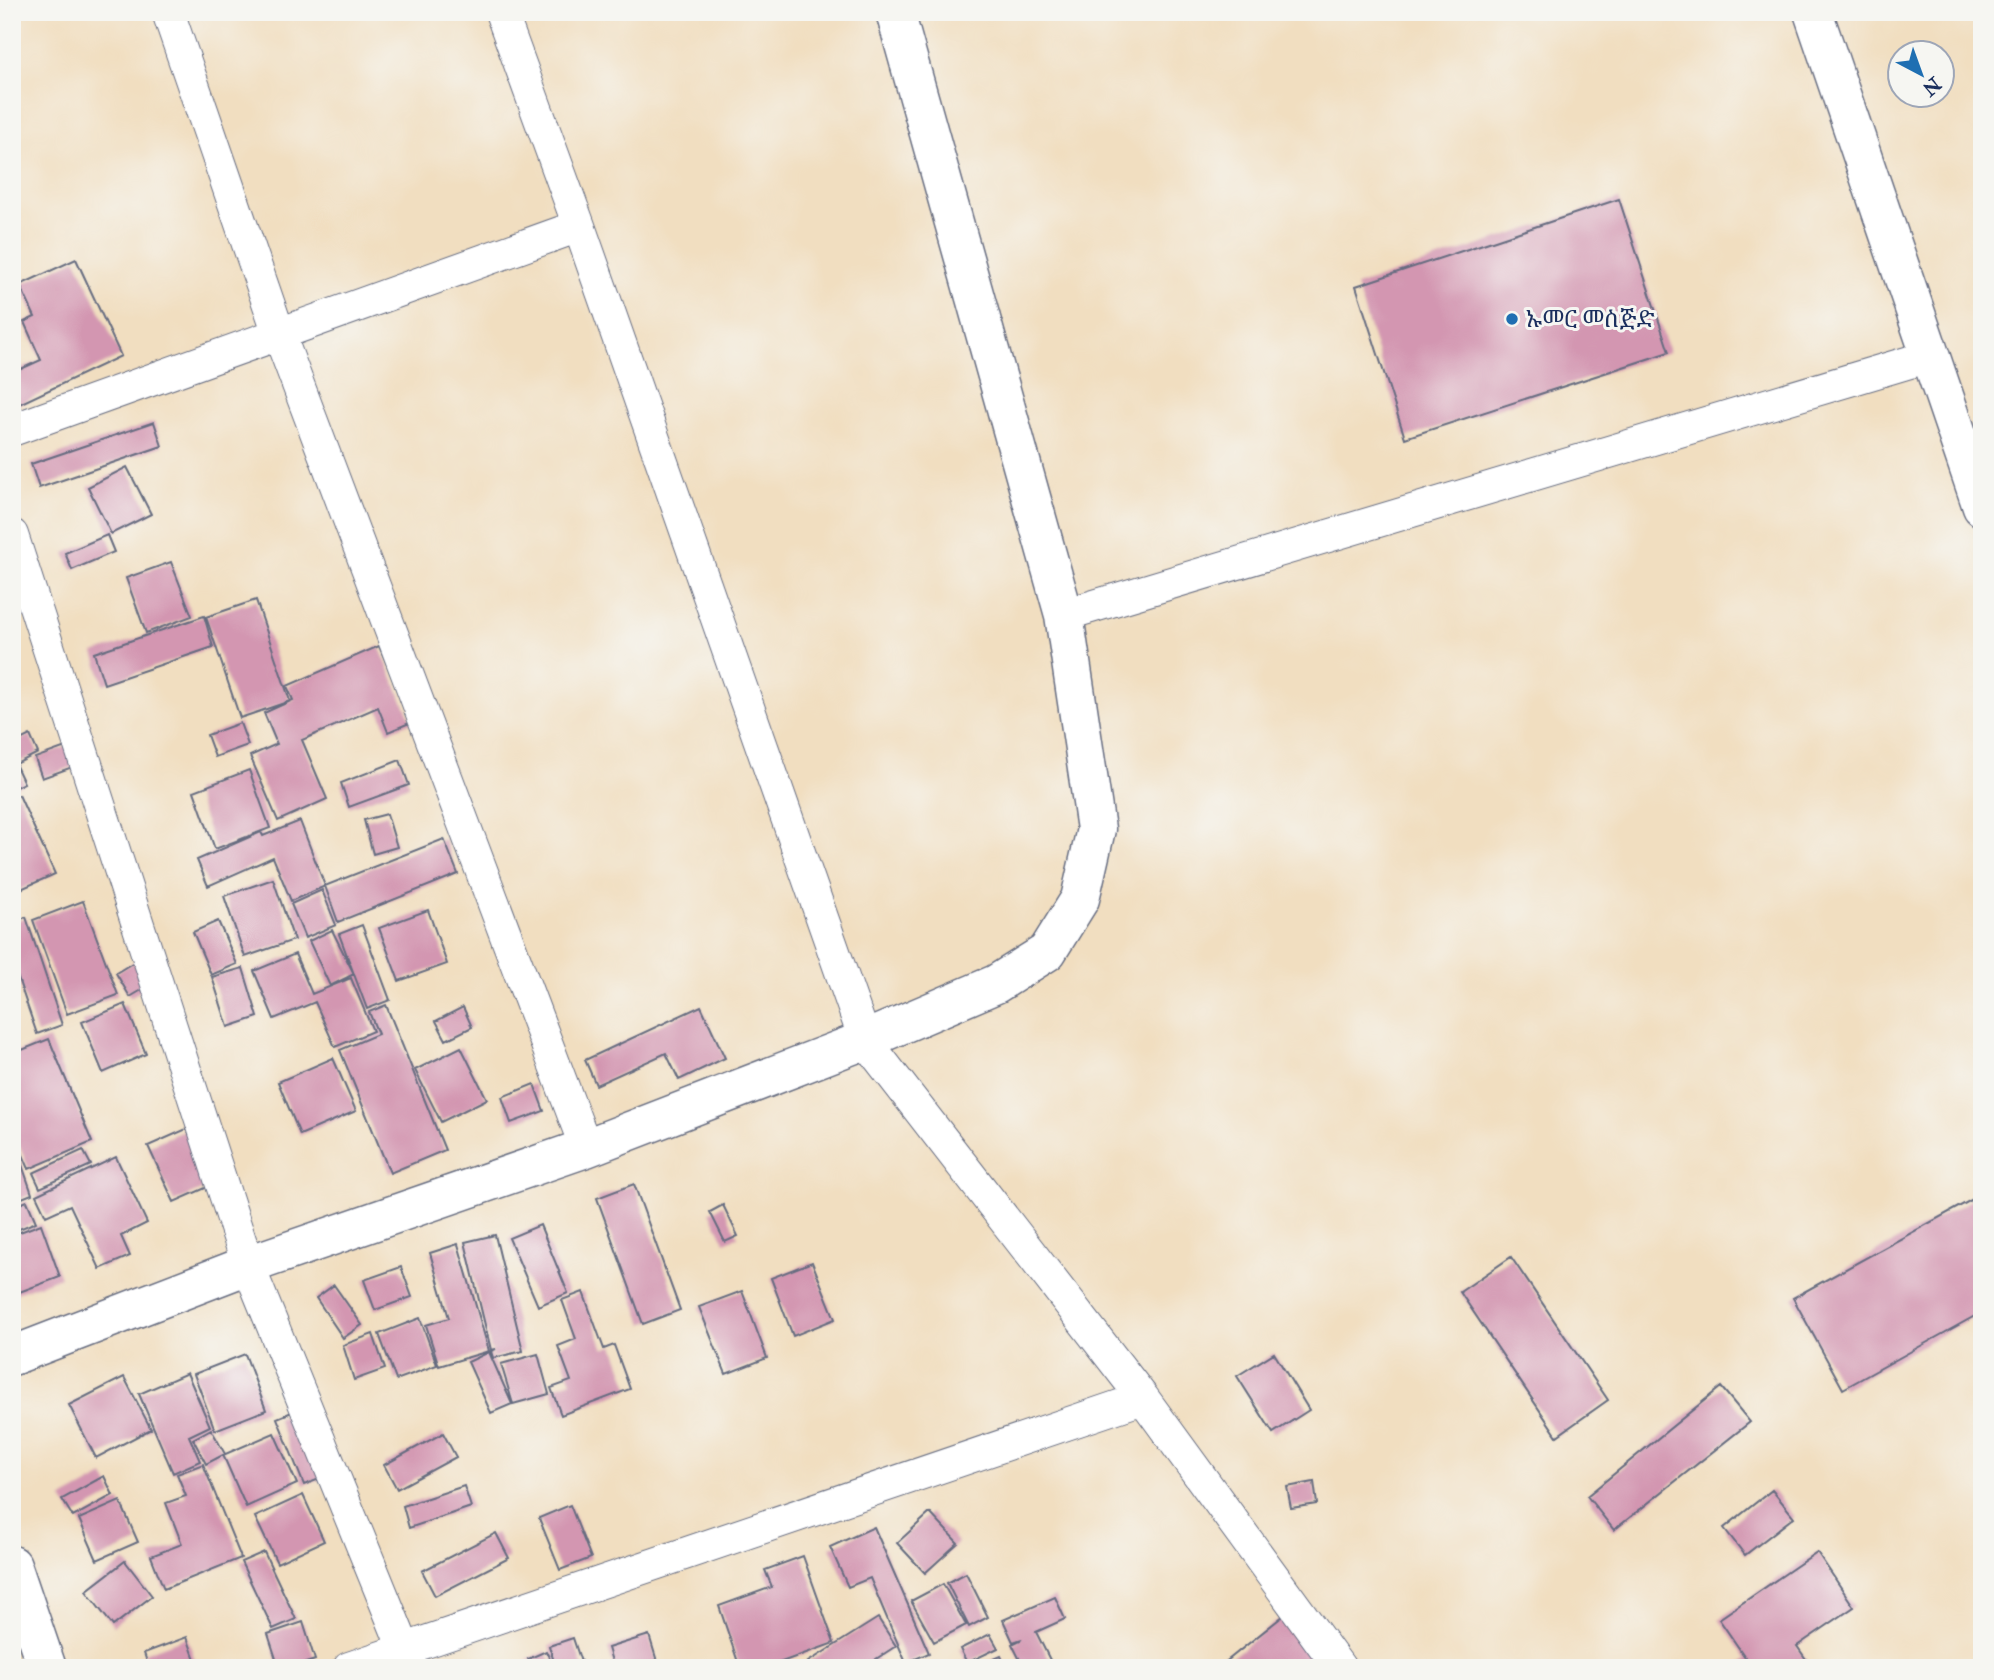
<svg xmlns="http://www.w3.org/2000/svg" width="1994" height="1680" font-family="'IM FELL Double Pica','Noto Serif Ethiopic',serif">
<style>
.building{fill:#d396b1}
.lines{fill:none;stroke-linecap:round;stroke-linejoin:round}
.street-casing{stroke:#666c80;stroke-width:34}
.secondary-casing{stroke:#666c80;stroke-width:41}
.street{stroke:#fff;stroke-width:32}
.secondary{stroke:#fff;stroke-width:38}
.poi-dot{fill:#1f6fb2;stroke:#f6f6f2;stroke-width:2.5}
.labels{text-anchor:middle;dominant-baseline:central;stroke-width:6;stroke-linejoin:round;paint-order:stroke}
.poi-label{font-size:23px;fill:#1b2f5e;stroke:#f6f6f2;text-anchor:start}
</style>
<rect width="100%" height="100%" fill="#f6f6f2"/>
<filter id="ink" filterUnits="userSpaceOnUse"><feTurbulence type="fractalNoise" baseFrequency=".0143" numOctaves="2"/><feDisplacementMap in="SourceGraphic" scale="14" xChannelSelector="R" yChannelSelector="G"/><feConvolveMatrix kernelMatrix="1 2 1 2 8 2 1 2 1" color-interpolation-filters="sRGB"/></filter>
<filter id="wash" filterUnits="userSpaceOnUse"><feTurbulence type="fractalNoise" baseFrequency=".00686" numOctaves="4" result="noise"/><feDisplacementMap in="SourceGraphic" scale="28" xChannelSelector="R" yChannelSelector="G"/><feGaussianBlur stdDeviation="1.57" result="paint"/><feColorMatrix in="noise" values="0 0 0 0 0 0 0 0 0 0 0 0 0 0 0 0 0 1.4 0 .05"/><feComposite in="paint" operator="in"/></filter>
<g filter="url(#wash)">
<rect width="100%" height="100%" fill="#f1dec0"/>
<g id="blocks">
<path class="building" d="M 1619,199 L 1669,352 L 1405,438 L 1356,286 Z
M 76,259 L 121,356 L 13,407 L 12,373 L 41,360 L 24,322 L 35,317 L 20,285 Z
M 154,422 L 162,446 L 39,488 L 31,464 Z
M 127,467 L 151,514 L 111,534 L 88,487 Z
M 107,535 L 114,552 L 72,570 L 65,553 Z
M 171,562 L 192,616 L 146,633 L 126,578 Z
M 256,600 L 290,701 L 240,718 L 206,617 Z
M 204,616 L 213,647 L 104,684 L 94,653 Z
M 379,646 L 412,722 L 388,732 L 378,707 L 302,740 L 327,799 L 278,821 L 250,756 L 277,744 L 264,713 L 293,700 L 287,686 Z
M 240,723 L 248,745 L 215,757 L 207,735 Z
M 30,735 L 38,753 L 12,766 L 12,744 Z
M 74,744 L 81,764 L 42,778 L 35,758 Z
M 400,760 L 409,785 L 349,807 L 341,783 Z
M 16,766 L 24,783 L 12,789 L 12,768 Z
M 249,770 L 270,828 L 215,849 L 194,791 Z
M 19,795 L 55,874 L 12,893 L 12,798 Z
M 387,814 L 397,847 L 373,854 L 364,820 Z
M 300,821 L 325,886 L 444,839 L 458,874 L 338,922 L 325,886 L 291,901 L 273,857 L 208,886 L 197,860 L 261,832 L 263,836 Z
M 273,879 L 294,940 L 245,957 L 224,896 Z
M 322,890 L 336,925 L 305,938 L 291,904 Z
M 83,901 L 118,995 L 67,1014 L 33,920 Z
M 428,910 L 447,964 L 399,981 L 379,928 Z
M 26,917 L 62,1025 L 37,1034 L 12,961 L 12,922 Z
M 218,921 L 237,964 L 211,975 L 193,932 Z
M 362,925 L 390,1000 L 367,1009 L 339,934 Z
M 332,930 L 354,974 L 330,986 L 309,941 Z
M 147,954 L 162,978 L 130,997 L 116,973 Z
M 295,954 L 312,994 L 351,978 L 373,1031 L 335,1047 L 315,1002 L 274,1019 L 254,971 Z
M 243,968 L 258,1017 L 228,1027 L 212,977 Z
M 125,1004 L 146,1054 L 103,1073 L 82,1022 Z
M 386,1005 L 445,1150 L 390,1173 L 340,1050 L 378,1034 L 369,1012 Z
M 701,1006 L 725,1058 L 679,1080 L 666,1053 L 596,1085 L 585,1060 Z
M 463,1007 L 472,1027 L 446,1040 L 436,1021 Z
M 49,1039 L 92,1142 L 29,1169 L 12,1129 L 12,1054 Z
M 461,1047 L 487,1099 L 441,1122 L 415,1070 Z
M 333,1058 L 356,1111 L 300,1135 L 278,1082 Z
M 534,1084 L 544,1111 L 511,1123 L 502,1097 Z
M 200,1123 L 226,1179 L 174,1202 L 148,1146 Z
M 83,1150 L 91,1165 L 40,1188 L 33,1173 Z
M 116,1157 L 147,1223 L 121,1236 L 130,1256 L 100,1269 L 70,1205 L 46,1216 L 36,1195 Z
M 20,1159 L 32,1194 L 12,1202 L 12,1162 Z
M 634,1184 L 680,1310 L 643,1324 L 597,1198 Z
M 1982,1194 L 1982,1312 L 1843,1389 L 1793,1298 Z
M 27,1201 L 36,1222 L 12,1232 L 12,1207 Z
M 723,1205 L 738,1236 L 725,1242 L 710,1212 Z
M 41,1224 L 60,1277 L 14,1294 L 12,1235 Z
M 540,1225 L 568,1293 L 538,1306 L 509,1238 Z
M 495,1235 L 523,1351 L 493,1358 L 491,1351 L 496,1349 L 491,1350 L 465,1242 Z
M 458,1244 L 489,1351 L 439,1366 L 426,1325 L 449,1318 L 430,1253 Z
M 1511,1257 L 1608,1400 L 1557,1436 L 1460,1292 Z
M 812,1262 L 835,1319 L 793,1336 L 771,1278 Z
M 401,1267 L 412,1297 L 375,1310 L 364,1280 Z
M 334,1285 L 362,1325 L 343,1338 L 316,1298 Z
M 742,1291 L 767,1358 L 726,1374 L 699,1307 Z
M 583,1292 L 604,1349 L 614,1345 L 630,1389 L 561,1415 L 551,1388 L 571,1381 L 558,1346 L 576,1339 L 562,1300 Z
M 420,1318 L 437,1365 L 396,1380 L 379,1334 Z
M 373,1334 L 385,1369 L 354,1380 L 343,1345 Z
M 489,1352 L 512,1404 L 491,1413 L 468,1362 Z
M 1274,1353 L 1309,1410 L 1273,1433 L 1237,1376 Z
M 245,1354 L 266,1410 L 215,1430 L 194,1374 Z
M 538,1354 L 549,1394 L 513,1404 L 501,1364 Z
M 187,1373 L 210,1426 L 189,1436 L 200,1461 L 173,1473 L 139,1394 Z
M 124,1377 L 151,1429 L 96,1458 L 69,1405 Z
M 1721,1387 L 1750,1422 L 1614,1530 L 1587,1496 Z
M 304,1407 L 330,1475 L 304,1485 L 277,1418 Z
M 211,1429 L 225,1454 L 206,1464 L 193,1439 Z
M 274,1433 L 297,1484 L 246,1507 L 223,1455 Z
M 443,1433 L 456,1457 L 397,1489 L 384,1465 Z
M 203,1464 L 241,1558 L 164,1589 L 151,1556 L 182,1544 L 166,1503 L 186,1496 L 177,1474 Z
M 104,1476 L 113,1495 L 73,1517 L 62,1499 Z
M 1314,1482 L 1317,1504 L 1291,1508 L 1287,1487 Z
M 464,1486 L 471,1507 L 409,1528 L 403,1506 Z
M 1772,1490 L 1794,1517 L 1745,1555 L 1724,1528 Z
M 303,1495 L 324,1541 L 277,1563 L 255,1517 Z
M 120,1501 L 138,1542 L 97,1560 L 79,1519 Z
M 570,1505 L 591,1558 L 560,1570 L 539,1518 Z
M 930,1513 L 958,1543 L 925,1573 L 897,1543 Z
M 874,1527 L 929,1653 L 906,1663 L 870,1578 L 848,1587 L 830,1547 Z
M 496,1533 L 509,1558 L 435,1596 L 422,1571 Z
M 264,1552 L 296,1619 L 273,1629 L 241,1562 Z
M 1817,1552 L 1854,1607 L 1797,1646 L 1812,1668 L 1736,1668 L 1747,1660 L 1719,1619 Z
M 803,1556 L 834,1643 L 765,1668 L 740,1668 L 719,1606 L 772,1587 L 765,1570 Z
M 125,1561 L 152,1596 L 113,1626 L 86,1591 Z
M 966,1573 L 988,1617 L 969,1627 L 947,1583 Z
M 943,1584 L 966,1625 L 934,1642 L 911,1601 Z
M 1055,1597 L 1065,1619 L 1036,1632 L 1054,1668 L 1024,1668 L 1012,1644 L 1022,1639 L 1013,1642 L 1003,1620 Z
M 1283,1616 L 1324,1668 L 1218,1668 Z
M 878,1618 L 896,1646 L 876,1659 L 881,1668 L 812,1668 L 808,1662 Z
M 303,1622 L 315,1660 L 291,1668 L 279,1668 L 268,1634 Z
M 990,1634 L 998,1648 L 967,1663 L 960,1649 Z
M 649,1635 L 659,1668 L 614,1668 L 608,1648 Z
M 187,1637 L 198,1668 L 149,1668 L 144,1653 Z
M 573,1638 L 583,1668 L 556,1668 L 549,1646 Z
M 546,1651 L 554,1668 L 532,1668 L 528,1659 Z
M 1001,1656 L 1006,1668 L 973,1668 Z"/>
</g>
</g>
<g filter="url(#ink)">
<use href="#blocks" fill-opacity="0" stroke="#666c80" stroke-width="2"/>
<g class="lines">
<g class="street-casing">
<path id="street" d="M 168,12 L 279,334 L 586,1148
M 501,12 L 579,226 L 865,1040 L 1143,1398 L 1340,1668
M 12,430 L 579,226
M 12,535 L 248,1265 L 412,1668
M 1064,615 L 1930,356
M 349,1668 L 1143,1398"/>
</g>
<g class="secondary-casing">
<path id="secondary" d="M 1813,12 L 1982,507
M 12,1356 L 248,1265 L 586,1148 L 865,1040 L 996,984 L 1047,952 L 1080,899 L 1096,829 L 1064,615 L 895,12
M 12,1565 L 47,1668"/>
</g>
<use href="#street" class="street"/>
<use href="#secondary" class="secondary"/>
</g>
</g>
<circle class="poi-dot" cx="1512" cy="319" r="7"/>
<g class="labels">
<g class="poi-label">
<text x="1526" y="319">ኡመር መስጅድ</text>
</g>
</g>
<rect width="1994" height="1680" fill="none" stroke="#f6f6f2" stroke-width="42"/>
<g transform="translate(1921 74) rotate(139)"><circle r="33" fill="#f6f6f2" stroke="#9ea6b7" stroke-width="2"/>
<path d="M0-5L12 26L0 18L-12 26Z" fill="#1f6fb2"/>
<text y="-10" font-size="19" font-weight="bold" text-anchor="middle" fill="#1b2f5e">N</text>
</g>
</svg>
